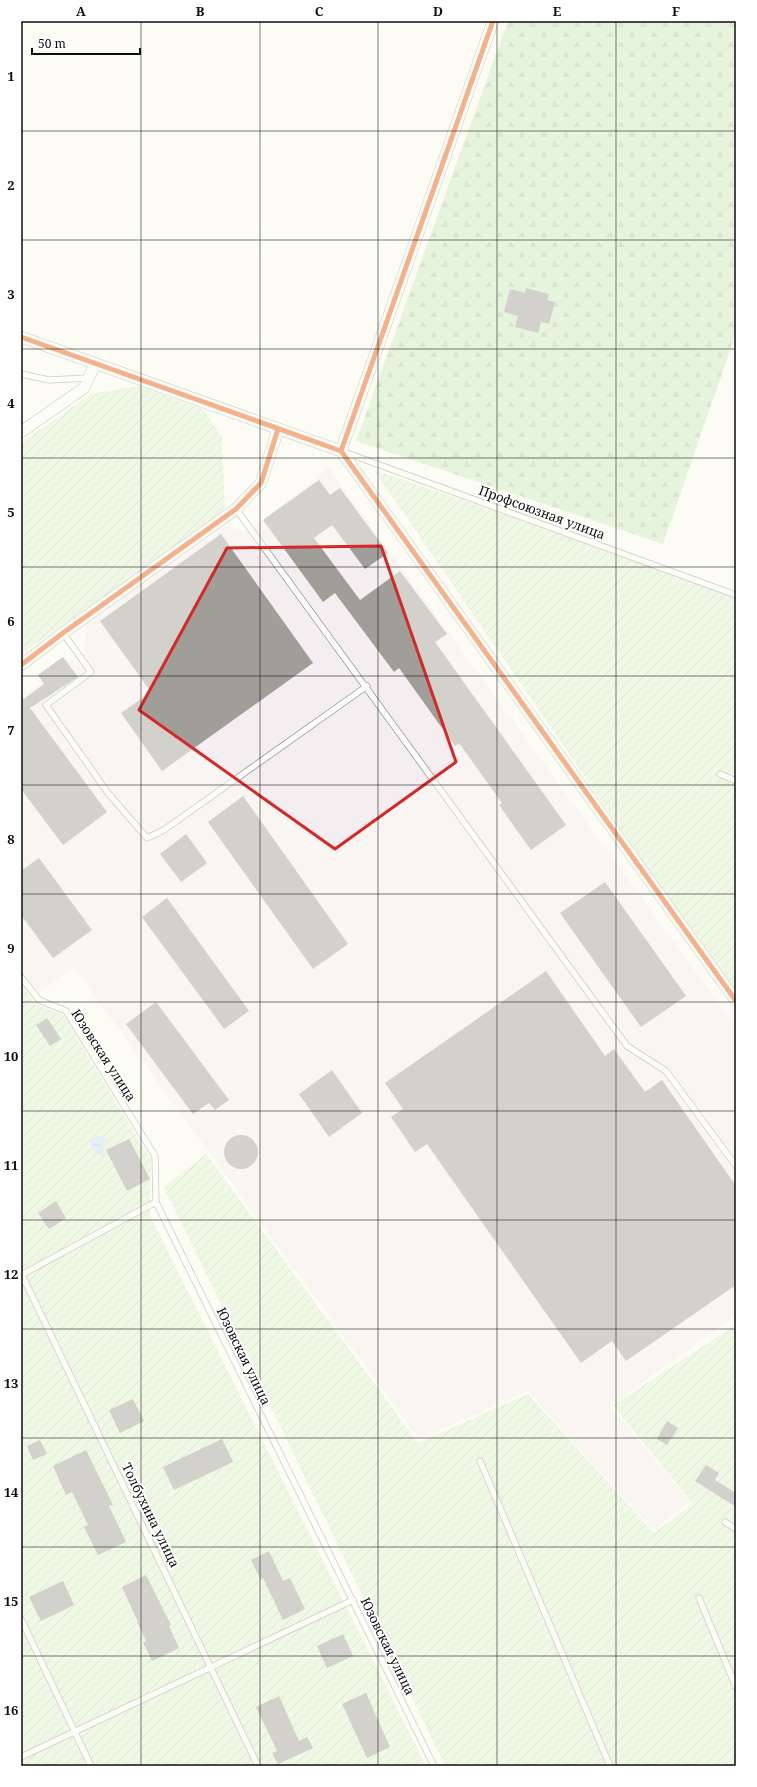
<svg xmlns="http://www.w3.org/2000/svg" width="757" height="1787" font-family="'Noto Serif',serif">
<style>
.industrial{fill:#f4eef0}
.forest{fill:url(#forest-firs)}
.garden{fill:url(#garden-furrows)}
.water{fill:url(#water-ripples)}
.building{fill:#9f9e99}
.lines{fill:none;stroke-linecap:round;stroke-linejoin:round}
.service-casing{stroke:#959592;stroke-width:7}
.minor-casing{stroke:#959592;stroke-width:12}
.service{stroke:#fffffd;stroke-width:5.5}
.minor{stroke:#fffffd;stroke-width:11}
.cycleway-casing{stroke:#fff;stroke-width:8}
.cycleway{stroke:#e8590c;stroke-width:5}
.marked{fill:none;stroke:#d62828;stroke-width:3;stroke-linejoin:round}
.grid{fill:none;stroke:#0e0e0e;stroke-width:1;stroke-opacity:0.55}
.labels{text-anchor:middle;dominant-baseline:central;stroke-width:4;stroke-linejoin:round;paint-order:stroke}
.street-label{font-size:13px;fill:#0e0e0e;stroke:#fff}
.neatline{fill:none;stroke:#0e0e0e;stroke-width:1.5}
.grid-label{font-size:13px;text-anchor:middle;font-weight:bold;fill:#0e0e0e}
</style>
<defs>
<pattern id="forest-firs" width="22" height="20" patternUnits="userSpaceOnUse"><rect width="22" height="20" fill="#cfeac1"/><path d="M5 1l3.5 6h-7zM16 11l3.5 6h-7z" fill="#b1c8a5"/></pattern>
<pattern id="garden-furrows" width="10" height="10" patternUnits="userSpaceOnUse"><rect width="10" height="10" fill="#e0f3d3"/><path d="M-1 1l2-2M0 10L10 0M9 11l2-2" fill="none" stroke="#bfcfb4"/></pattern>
<pattern id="water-ripples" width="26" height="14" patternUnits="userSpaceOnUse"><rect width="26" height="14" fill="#c9dff7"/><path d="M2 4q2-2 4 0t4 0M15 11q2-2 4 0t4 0" fill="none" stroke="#abbed3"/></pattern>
</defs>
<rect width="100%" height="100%" fill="#fcfcf4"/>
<path class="industrial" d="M 329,468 L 736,1027 L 736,1315 L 610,1406 L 690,1502 L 653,1530 L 528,1391 L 419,1439 L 74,968 L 39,993 L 21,968 L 21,697 L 84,653 L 86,624 L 226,526 L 247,532 Z"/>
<path class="forest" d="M 508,21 L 736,21 L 736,333 L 663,544 L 356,441 Z"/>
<path class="garden" d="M 139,386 L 203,409 L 222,437 L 225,512 L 21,654 L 21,443 L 91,394 Z
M 374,470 L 736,593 L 736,997 Z
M 21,985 L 34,1003 L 63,1015 L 151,1160 L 150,1216 L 426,1766 L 21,1766 Z
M 206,1154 L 418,1443 L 528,1394 L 654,1533 L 693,1504 L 613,1405 L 736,1325 L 736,1766 L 445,1766 L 164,1187 Z"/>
<path class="water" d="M 100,1136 L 103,1136 L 107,1140 L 102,1146 L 104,1152 L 101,1155 L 95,1153 L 88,1140 Z"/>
<path class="building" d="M 526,288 L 549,294 L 547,300 L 555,302 L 549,324 L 541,322 L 538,333 L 515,327 L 518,316 L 504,312 L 510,289 L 525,293 Z
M 319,480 L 330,495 L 340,488 L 388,553 L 365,569 L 332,525 L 314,538 L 360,600 L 400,571 L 447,634 L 435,642 L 566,825 L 531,850 L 499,805 L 502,803 L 459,743 L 455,746 L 399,668 L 394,672 L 335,593 L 323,602 L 263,520 Z
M 221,534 L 313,663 L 162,771 L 121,713 L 151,692 L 100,621 Z
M 63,657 L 78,677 L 30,708 L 107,812 L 63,845 L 21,789 L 21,696 L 24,699 L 44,684 L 38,675 Z
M 243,796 L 348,944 L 313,969 L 208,822 Z
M 186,834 L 207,863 L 181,882 L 160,854 Z
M 39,858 L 92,930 L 53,958 L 21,915 L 21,871 Z
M 605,882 L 686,996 L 641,1027 L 560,913 Z
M 167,898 L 249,1011 L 224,1029 L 142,917 Z
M 546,971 L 605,1056 L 614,1049 L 645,1092 L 662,1080 L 736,1186 L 736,1285 L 626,1361 L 612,1341 L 581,1363 L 427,1144 L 415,1152 L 391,1117 L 403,1109 L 385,1083 Z
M 156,1002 L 229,1100 L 215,1110 L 209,1103 L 193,1114 L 126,1024 Z
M 47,1018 L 61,1039 L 50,1046 L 36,1025 Z
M 332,1070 L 362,1113 L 329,1137 L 299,1094 Z
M224 1152a17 17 0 1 1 34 0a17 17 0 1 1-34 0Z
M 129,1139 L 150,1179 L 127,1191 L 106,1150 Z
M 56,1201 L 66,1218 L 49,1229 L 38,1213 Z
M 133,1399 L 144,1421 L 120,1433 L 109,1410 Z
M 667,1421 L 678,1428 L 667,1445 L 657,1439 Z
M 222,1439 L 233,1462 L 174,1490 L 163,1467 Z
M 40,1440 L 47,1454 L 33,1460 L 27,1446 Z
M 86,1450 L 113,1505 L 109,1506 L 126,1542 L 98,1555 L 84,1527 L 88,1525 L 72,1492 L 66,1495 L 53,1466 Z
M 706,1465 L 719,1473 L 715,1480 L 736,1493 L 736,1507 L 695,1481 Z
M 269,1551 L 283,1581 L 290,1578 L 305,1609 L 283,1620 L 263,1578 L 261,1580 L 251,1560 Z
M 146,1575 L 171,1625 L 169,1626 L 179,1648 L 152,1661 L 143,1642 L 146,1641 L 137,1622 L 138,1622 L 122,1587 Z
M 63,1581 L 74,1605 L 41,1621 L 29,1597 Z
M 343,1634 L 353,1656 L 327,1668 L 317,1646 Z
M 366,1693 L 390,1747 L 367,1758 L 342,1704 Z
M 279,1696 L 299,1741 L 307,1737 L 313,1748 L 278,1764 L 272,1753 L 277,1751 L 256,1707 Z"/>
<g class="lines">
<g class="service-casing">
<path id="service" d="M 21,374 L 49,380 L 89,378
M 344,452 L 736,595
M 236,509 L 627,1046 L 666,1071 L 736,1166
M 63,633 L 91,672 L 46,705 L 108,793 L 147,838 L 164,830 L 367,686
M 720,774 L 736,781
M 21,977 L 39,1000 L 66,1011 L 155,1156 L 156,1202 L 434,1766
M 21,1275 L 156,1202
M 22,1275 L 258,1766
M 480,1461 L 610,1766
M 725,1522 L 736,1529
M 699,1598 L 736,1687
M 21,1619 L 91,1766
M 21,1757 L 353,1600"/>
</g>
<g class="minor-casing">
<path id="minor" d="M 21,337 L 341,451 L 493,21
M 21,432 L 84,388 L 95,364
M 341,451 L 736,1001
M 21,665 L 63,633 L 236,509 L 261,483 L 278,429"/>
</g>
<use href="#service" class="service"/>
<use href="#minor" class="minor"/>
<g class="cycleway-casing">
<path id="cycleway" d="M 21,337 L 341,451 L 493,21
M 341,451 L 736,1001
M 21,665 L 63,633 L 236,509 L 261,483 L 278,429"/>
</g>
<use href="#cycleway" class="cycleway"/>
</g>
<path d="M0 0H757V1787H0ZM 381,546 L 456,762 L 335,849 L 139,710 L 227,548 Z" fill="#fcfcf4" fill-opacity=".55" fill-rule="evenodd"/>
<path class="marked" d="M 381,546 L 456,762 L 335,849 L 139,710 L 227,548 Z"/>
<path class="grid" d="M 141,21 L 141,1766M 260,21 L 260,1766M 378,21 L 378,1766M 497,21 L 497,1766M 616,21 L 616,1766M 21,131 L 736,131M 21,240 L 736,240M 21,349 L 736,349M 21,458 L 736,458M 21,567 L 736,567M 21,676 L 736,676M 21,785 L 736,785M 21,894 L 736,894M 21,1002 L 736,1002M 21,1111 L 736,1111M 21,1220 L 736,1220M 21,1329 L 736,1329M 21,1438 L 736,1438M 21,1547 L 736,1547M 21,1656 L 736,1656"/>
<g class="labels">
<g class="street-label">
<text transform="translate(542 512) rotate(20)">Профсоюзная улица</text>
<text transform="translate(104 1055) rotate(57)">Юзовская улица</text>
<text transform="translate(244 1356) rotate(64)">Юзовская улица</text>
<text transform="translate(151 1515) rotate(64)">Толбухина улица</text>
<text transform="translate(388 1646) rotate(64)">Юзовская улица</text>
</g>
</g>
<rect width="757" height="1787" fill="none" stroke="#ffffff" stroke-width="44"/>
<path d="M32 48v6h108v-6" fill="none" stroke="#0e0e0e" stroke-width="2"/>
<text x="38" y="48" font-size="12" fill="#0e0e0e" stroke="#ffffff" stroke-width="3" paint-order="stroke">50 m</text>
<rect x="22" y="22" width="713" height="1743" class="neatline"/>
<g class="grid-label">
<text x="81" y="16">A</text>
<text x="200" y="16">B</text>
<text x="319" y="16">C</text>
<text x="438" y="16">D</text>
<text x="557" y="16">E</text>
<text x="676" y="16">F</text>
<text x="11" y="81">1</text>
<text x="11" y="190">2</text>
<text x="11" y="299">3</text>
<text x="11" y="408">4</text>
<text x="11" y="517">5</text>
<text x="11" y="626">6</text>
<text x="11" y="735">7</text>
<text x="11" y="844">8</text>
<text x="11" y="953">9</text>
<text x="11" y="1061">10</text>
<text x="11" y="1170">11</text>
<text x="11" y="1279">12</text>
<text x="11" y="1388">13</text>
<text x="11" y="1497">14</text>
<text x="11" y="1606">15</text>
<text x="11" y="1715">16</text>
</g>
</svg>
